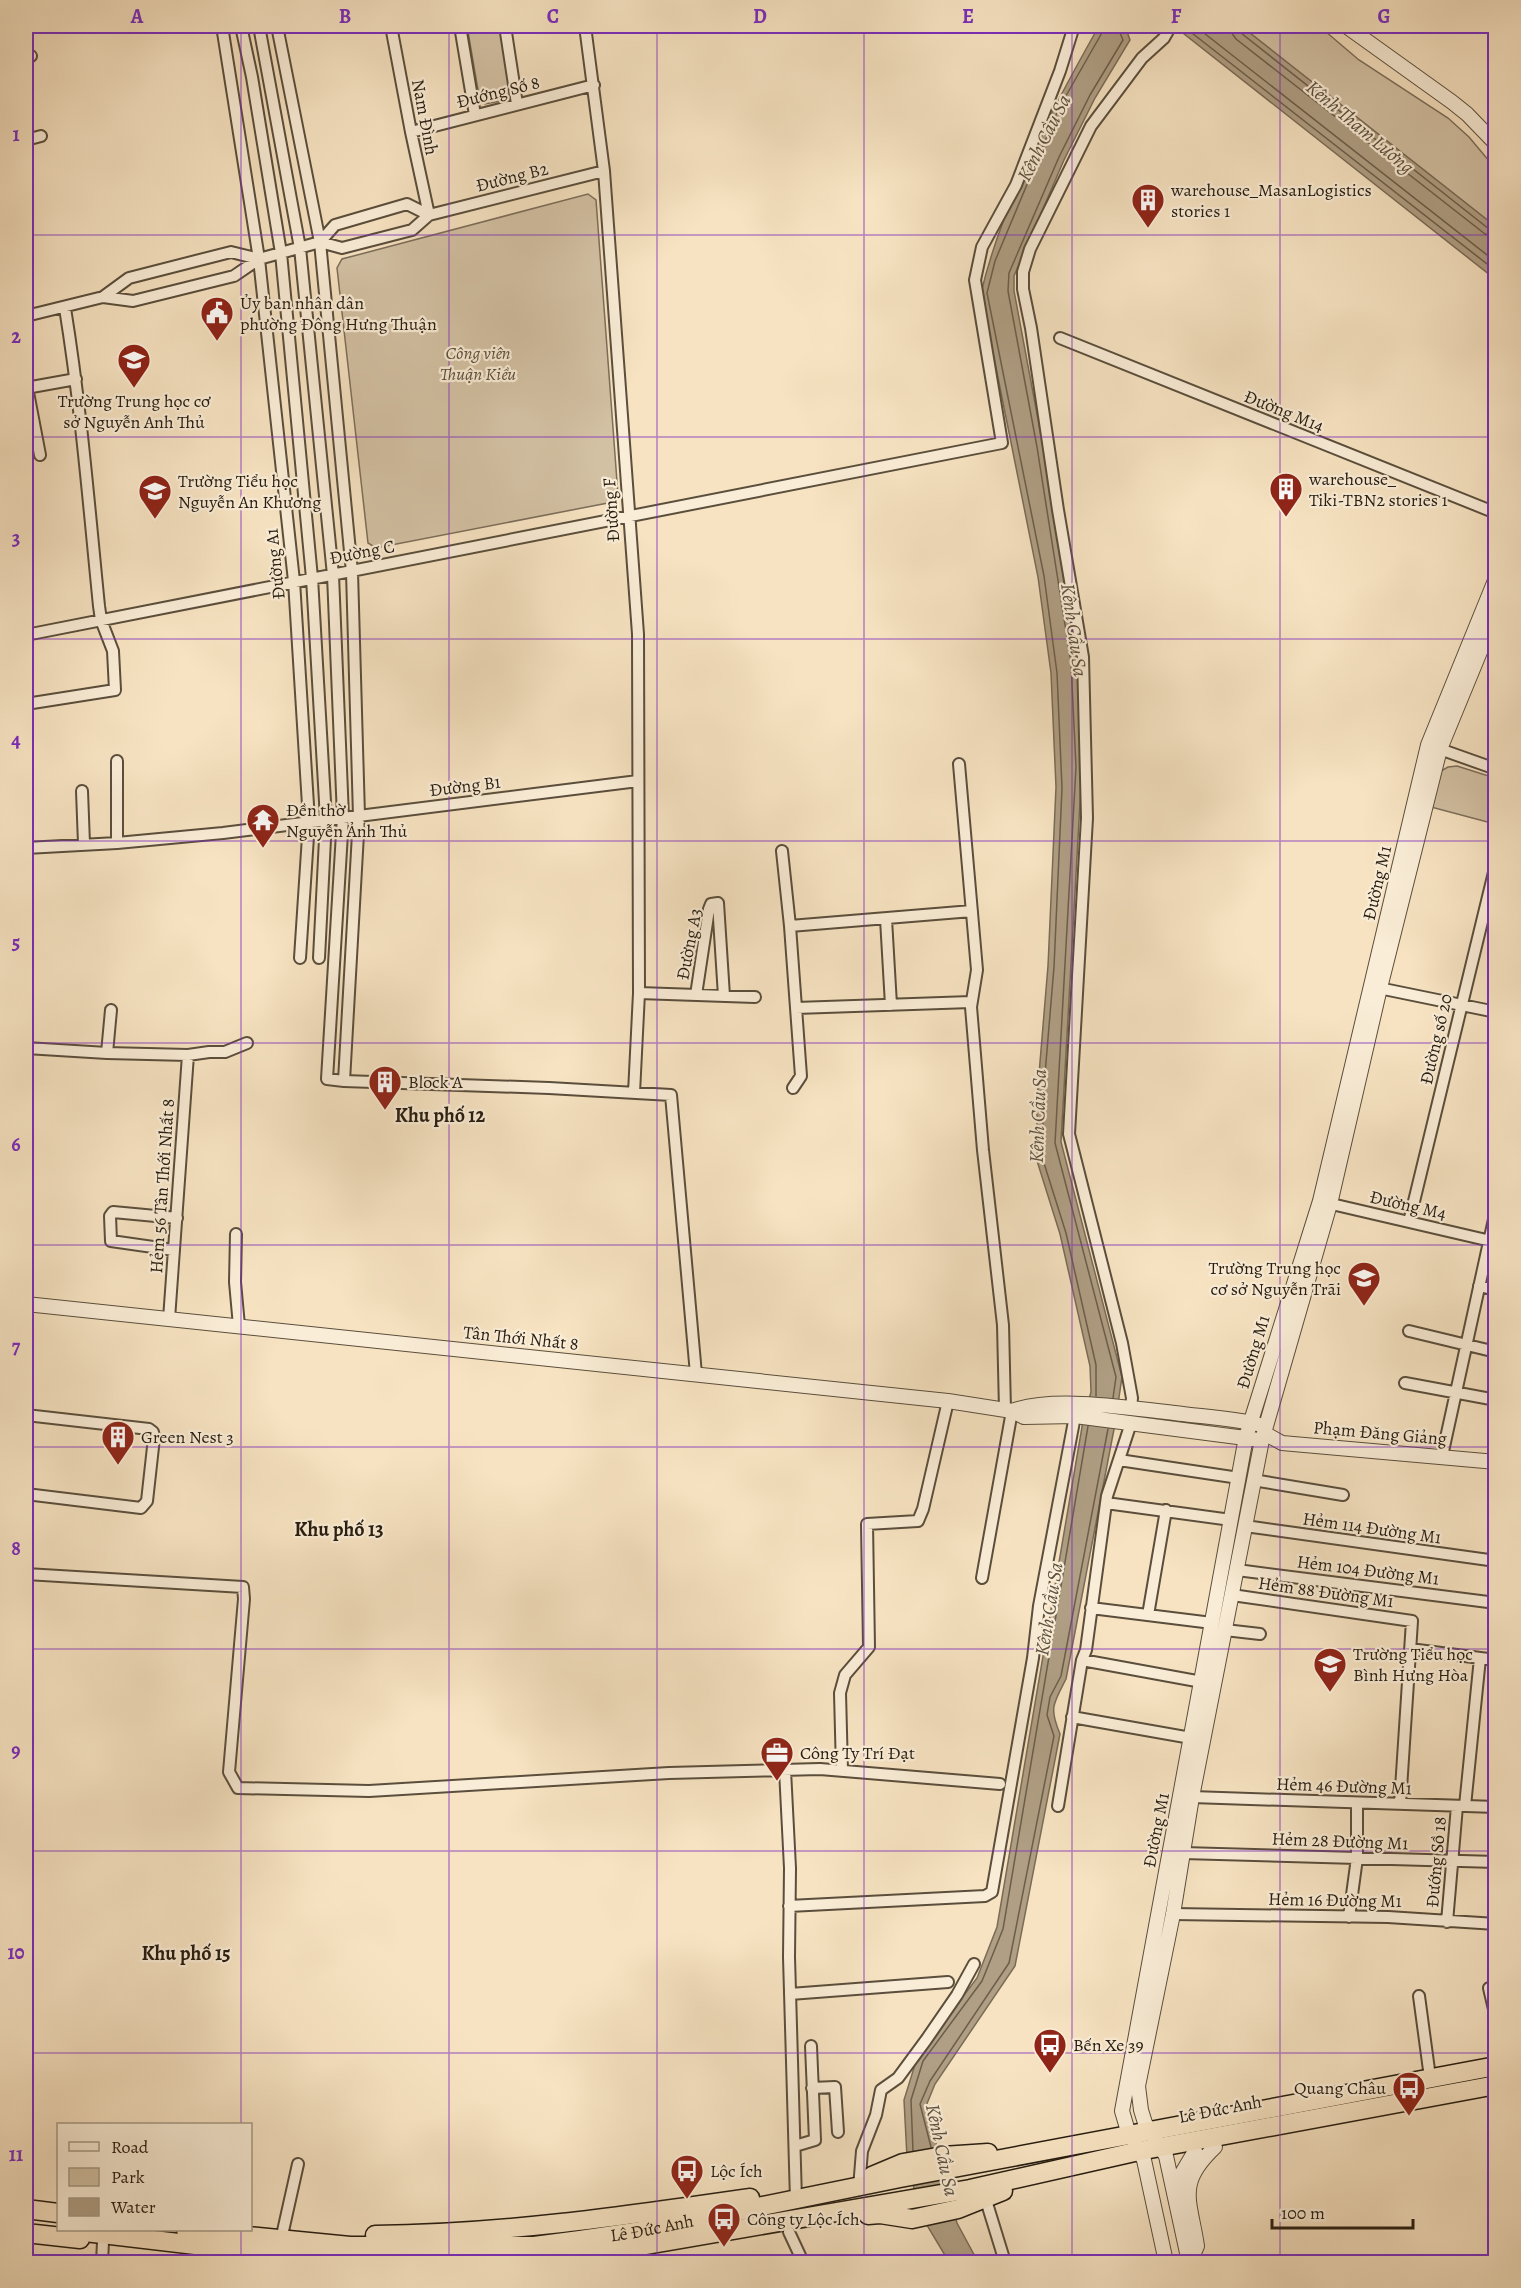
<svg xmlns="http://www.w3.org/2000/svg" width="1521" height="2288" font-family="Alegreya,serif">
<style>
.green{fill:#d3c1a4;stroke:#7c6e5a;stroke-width:1.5}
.water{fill:#b09f85;stroke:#796b56;stroke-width:1.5}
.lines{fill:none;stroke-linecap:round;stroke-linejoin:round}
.shore{stroke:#6b5e4a;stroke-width:1.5}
.minor-casing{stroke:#5a4e3c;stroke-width:14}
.tertiary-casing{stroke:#5a4e3c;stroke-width:16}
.trunk-casing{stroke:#261c10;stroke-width:21}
.minor{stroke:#faedd7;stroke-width:10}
.tertiary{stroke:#faedd7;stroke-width:14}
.trunk{stroke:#f7e3c2;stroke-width:18}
.grid{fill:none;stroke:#7b2cbf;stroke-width:1.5;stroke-opacity:0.55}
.labels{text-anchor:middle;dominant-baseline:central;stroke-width:4.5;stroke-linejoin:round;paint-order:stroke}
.street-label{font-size:18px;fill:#261c10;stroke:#faedd7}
.poi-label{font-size:18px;fill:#261c10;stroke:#faedd7;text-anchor:start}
.park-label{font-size:18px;font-style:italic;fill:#5a4e3c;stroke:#faedd7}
.water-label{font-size:20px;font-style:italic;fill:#5d503f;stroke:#faedd7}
.neighbourhood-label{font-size:20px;font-weight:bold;fill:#261c10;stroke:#faedd7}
.neatline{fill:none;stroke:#7b2cbf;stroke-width:2}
.grid-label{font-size:20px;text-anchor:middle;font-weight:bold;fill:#7b2cbf}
</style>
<rect width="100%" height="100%" fill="#f7e3c2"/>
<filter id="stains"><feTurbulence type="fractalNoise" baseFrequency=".00333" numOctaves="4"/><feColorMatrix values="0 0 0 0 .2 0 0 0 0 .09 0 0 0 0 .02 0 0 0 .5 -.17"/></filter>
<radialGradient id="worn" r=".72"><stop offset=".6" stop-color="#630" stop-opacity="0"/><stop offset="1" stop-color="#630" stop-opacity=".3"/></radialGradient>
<path class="green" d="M 467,26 L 501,26 L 510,93 L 506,100 L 485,104 L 479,96 Z
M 1241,26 L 1319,26 L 1359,60 L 1448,118 L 1469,137 L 1495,168 L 1495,226 Z
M 588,194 L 596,200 L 618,495 L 613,502 L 376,548 L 368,543 L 337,268 L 342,259 Z
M 1457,766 L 1495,778 L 1495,824 L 1431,807 L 1441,771 L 1448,767 Z"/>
<path class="water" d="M 1099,26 L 1123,26 L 1122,28 L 1126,29 L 1130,40 L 1095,98 L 1064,160 L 1014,276 L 1014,291 L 1043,446 L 1077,663 L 1082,767 L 1061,1142 L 1122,1377 L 1115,1424 L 1066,1679 C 1053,1704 1049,1708 1060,1734 L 1015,1966 L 935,2084 L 926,2106 L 957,2223 L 978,2262 L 949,2262 L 928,2227 L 915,2193 L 907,2157 L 904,2100 L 917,2058 L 977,1978 L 997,1927 L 1083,1421 L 1091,1392 L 1090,1366 L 1060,1234 L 1037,1161 L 1037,1098 L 1048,966 L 1056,787 L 1051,673 L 1038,577 L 981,293 C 1003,201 1053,107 1099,26 Z
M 1174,26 L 1241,26 L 1495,226 L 1495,279 Z"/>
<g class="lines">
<path class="shore" d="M 1183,26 L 1496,271
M 1195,26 L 1496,262
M 1231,26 L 1231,32 L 1236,39 L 1485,234 L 1496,238
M 1238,26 L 1241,33 L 1489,229 L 1496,230
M 1096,1396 L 1096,1365 L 1066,1233 L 1043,1160 L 1043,1098 L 1054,967 L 1062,788 L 1057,673 L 1044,576 L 987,293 L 995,261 L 1059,108 L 1103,31 L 1104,26
M 1113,1398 L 1116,1377 L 1055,1143 L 1076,767 L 1071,663 L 1037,447 L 1008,291 L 1009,273 L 1059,157 L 1090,95 L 1123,40 L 1117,26
M 931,2147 L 920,2104 L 930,2081 L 1009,1963 L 1054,1736 L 1047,1715 L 1050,1697 L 1061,1676 L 1108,1429
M 913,2151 L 911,2100 L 923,2061 L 982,1981 L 1003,1929 L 1088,1426"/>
<g class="minor-casing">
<path id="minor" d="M 222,26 L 259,259 L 294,581 L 309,821 L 300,958
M 241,26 L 252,77 L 281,253 L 312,578 L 326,819 L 319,958
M 259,26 L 300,248 L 333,575 L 343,817 L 327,1079 L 344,1081 L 549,1088 L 671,1095 L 696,1374
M 277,26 L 320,242 L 352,572 L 359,816 L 344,1081
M 391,26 L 411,132 L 429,215
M 460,26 L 475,115
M 505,26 L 517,104
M 585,26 L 604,171 L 638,634 L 639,993 L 634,1093
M 26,57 L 31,56
M 411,132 L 594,85
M 26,140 L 41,136
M 320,242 L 335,225 L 407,204 L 429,215
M 103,297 L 133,301 L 234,276 L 259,259 L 320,242 L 342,248 L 412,230 L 429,215 L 604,171
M 26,316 L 103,297 L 129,278 L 231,252 L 259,259
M 1060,338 L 1496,513
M 27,387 L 40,455
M 26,388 L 76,379
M 26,635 L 1002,443 L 975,280 L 982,247 L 1016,185 L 1060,71 L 1074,26
M 26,704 L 115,690 L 113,651 L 101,620 L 99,606 C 89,506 81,407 65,308
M 1434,747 L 1496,769
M 117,761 L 117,843
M 959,764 L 977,970 L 971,1007 L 983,1150 L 1003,1325 L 1005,1410
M 82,791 L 84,844
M 26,848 L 117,843 L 223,833 L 638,781
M 782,851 L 790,926 L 801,1076 L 793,1088
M 886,919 L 891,1005
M 790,926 L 972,911
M 1374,987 L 1496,1012
M 639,993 L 755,997
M 696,995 L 709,909 L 711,904 L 718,903 L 724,996
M 796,1008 L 971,1002
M 26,1048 L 107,1053 L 188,1055 L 209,1052 L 225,1052 L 247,1043
M 107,1053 L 111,1010
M 1323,1202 L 1495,1242
M 1409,1222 L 1496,864
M 236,1234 L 235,1282 L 239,1326
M 174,1250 L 111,1241 L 110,1216 L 113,1212 L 177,1218
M 1479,1286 L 1496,1290
M 169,1319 L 188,1055
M 1409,1331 L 1496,1352
M 1405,1383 L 1496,1400
M 1131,1408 L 1132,1398 L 1122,1343 L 1069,1134 L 1087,818 L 1083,657 L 1058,510 L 1031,328 L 1023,289 L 1023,272 L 1030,249 L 1091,126 L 1142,58 L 1164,38 L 1168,31
M 26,1415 L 149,1429 L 153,1432 L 154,1438 L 147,1501 L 141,1508 L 26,1494
M 1442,1456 L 1496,1210
M 1119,1460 L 1239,1478
M 1253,1480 L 1343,1495
M 1106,1503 L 1231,1520
M 1245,1526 L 1496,1561
M 1237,1570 L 1496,1603
M 26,1574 L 243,1587 L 244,1599 L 229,1772 L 238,1788 L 369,1791 L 669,1773 L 820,1769 L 1000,1784
M 982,1578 L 1012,1411
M 1232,1595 L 1412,1621 L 1400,1804
M 1091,1608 L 1212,1623
M 1148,1615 L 1166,1510
M 1225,1630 L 1260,1634
M 1410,1649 L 1496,1660
M 1082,1660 L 1202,1682
M 1072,1717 L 1191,1738
M 785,1770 L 790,1868 L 789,1957 L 796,2200
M 842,1770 L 840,1693 L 845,1675 L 869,1647 L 867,1524 L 918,1521 L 923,1509 L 948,1401
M 1192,1797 L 1496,1807
M 1058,1806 L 1082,1660 L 1086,1650 L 1107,1496 L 1131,1423
M 1465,1806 L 1480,1658
M 1183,1853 L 1496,1862
M 789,1906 L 985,1896 L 992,1892 L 1033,1658 L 1039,1606 L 1075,1416
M 1173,1914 L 1388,1917 L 1496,1924
M 1349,1917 L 1357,1858 L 1357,1803
M 1447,1922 L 1457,1806
M 1489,1988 L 1496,2018
M 790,1994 L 948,1982
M 1419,1996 L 1429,2070
M 812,2088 L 835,2087 L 838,2132
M 795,2146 L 815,2140 L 811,2046
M 859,2188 L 862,2151 L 876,2115 L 881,2090 L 898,2078 L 926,2040 L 957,1995 L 974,1964
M 985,2197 L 1005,2262
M 283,2231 L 298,2164
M 789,2232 L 803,2262
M 102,2262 L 103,2242"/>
</g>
<g class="tertiary-casing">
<path id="tertiary" d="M 1346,26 L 1452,102 L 1467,114 L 1496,144
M 26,1304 L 948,1401 L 1012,1411 L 1024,1417 L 1075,1416 L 1253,1439
M 1012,1411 C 1053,1395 1138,1409 1183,1414 C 1208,1417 1233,1419 1257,1424
M 1264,1433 L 1282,1443 L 1496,1462
M 1183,2196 L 1182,2173 L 1195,2151
M 629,2248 L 635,2262
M 1194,2253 L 1197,2246 C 1190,2199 1176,2184 1215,2147
M 1166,2262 L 1144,2160 L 1127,2128 L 1122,2111 L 1246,1437 L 1320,1201 L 1428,745 L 1496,578
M 1189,2262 L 1166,2156 L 1145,2123 L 1141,2110 L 1138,2086 L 1173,1914 L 1192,1797 L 1262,1440 L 1330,1204 L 1380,988 L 1440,749 L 1496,613"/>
</g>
<g class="trunk-casing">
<g id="trunk">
<path d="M 872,2176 L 903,2163 L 943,2156 L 988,2153"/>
<path d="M 26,2209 L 58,2213"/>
<path d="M 868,2215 L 880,2214 L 912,2219 L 958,2209 L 1003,2191"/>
<path d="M 68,2230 L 340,2262 L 377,2262"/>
<path id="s1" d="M 186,2230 L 350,2246 L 534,2246 L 580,2240 L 635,2232 L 900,2178 L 1496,2066"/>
<path d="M 26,2233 L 80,2239"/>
<path d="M 375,2235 C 501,2234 625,2216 750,2198"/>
<path d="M 446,2262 L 523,2258 L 629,2248 L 970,2189 L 1139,2151 L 1496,2085"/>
</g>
</g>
<use href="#minor" class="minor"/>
<use href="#tertiary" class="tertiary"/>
<use href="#trunk" class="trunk"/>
</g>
<path class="grid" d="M 241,26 L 241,2124M 449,26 L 449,2262M 657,26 L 657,2262M 864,26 L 864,2262M 1072,26 L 1072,2262M 1280,26 L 1280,2262M 26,235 L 1496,235M 26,437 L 1496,437M 26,639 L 1496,639M 26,841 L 1496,841M 26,1043 L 1496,1043M 26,1245 L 1496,1245M 26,1447 L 1496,1447M 26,1649 L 1496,1649M 26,1851 L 1496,1851M 26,2053 L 1496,2053M 241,2230 L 241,2262"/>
<defs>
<g id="building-pin" transform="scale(1.725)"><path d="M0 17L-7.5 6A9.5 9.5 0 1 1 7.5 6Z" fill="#8f2418" stroke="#faedd7"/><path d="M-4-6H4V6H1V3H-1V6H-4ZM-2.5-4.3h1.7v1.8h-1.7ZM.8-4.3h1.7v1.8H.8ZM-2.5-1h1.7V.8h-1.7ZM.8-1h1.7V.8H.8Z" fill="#fff"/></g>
<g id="civic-pin" transform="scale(1.725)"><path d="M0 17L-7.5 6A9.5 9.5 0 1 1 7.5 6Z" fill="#8f2418" stroke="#faedd7"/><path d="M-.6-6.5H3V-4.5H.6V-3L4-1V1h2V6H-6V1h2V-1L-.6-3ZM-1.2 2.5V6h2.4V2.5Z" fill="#fff"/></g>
<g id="school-pin" transform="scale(1.725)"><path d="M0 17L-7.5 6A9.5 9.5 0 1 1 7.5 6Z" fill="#8f2418" stroke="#faedd7"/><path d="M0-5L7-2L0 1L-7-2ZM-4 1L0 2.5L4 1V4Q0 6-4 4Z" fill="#fff"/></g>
<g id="temple-pin" transform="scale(1.725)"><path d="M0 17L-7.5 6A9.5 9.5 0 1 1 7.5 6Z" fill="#8f2418" stroke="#faedd7"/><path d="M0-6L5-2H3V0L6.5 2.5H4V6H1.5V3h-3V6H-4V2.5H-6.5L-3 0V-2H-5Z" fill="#fff"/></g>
<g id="office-pin" transform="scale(1.725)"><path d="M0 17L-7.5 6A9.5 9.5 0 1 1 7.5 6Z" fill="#8f2418" stroke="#faedd7"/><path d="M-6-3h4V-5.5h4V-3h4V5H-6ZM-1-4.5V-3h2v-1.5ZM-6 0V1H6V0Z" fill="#fff"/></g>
<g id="bus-pin" transform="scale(1.725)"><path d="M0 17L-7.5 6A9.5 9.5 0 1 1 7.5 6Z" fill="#8f2418" stroke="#faedd7"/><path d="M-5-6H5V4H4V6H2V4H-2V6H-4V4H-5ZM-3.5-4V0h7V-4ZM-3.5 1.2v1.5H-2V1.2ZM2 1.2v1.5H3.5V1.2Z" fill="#fff"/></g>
</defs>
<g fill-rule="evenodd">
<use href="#building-pin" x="1148" y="200"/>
<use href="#civic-pin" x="217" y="313"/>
<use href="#school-pin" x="134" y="360"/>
<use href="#building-pin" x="1286" y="489"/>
<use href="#school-pin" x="155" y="491"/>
<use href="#temple-pin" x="263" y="820"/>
<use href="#building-pin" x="385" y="1082"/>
<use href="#school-pin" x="1364" y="1278"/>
<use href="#building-pin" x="118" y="1437"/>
<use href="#school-pin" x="1330" y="1664"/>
<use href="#office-pin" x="777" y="1753"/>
<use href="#bus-pin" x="1050" y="2045"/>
<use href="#bus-pin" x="1409" y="2088"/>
<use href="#bus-pin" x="687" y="2171"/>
<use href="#bus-pin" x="724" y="2219"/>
</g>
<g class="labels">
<g class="street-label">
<text transform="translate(498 92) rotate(-14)">Đướng Số 8</text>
<text transform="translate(425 117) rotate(79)">Nam Đình</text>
<text transform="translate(512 177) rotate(-14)">Đường B2</text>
<text transform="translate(1284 411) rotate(22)">Đường M14</text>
<text transform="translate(611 510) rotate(-94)">Đường F</text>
<text transform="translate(362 552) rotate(-11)">Đường C</text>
<text transform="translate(275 564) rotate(-96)">Đường A1</text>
<text transform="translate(465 786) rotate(-7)">Đường B1</text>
<text transform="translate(1377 883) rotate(-77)">Đường M1</text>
<text transform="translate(689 944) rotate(-79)">Đường A3</text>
<text transform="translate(1436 1039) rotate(-77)">Đường số 20</text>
<text transform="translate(162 1186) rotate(-86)">Hẻm 56 Tân Thới Nhất 8</text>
<text transform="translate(1408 1205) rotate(13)">Đường M4</text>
<text transform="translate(521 1338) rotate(6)">Tân Thới Nhất 8</text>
<text transform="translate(1253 1352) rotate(-73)">Đường M1</text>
<text transform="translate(1380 1433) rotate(5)">Phạm Đăng Giảng</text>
<text transform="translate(1372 1528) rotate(8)">Hẻm 114 Đường M1</text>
<text transform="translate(1368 1570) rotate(7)">Hẻm 104 Đường M1</text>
<text transform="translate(1326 1592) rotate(8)">Hẻm 88 Đường M1</text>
<text transform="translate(1344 1786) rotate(2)">Hẻm 46 Đường M1</text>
<text transform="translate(1156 1830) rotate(-79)">Đường M1</text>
<text transform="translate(1340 1841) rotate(2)">Hẻm 28 Đường M1</text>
<text transform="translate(1436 1862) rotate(-85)">Đướng Sồ 18</text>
<text transform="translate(1335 1900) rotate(1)">Hẻm 16 Đường M1</text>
<text transform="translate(1220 2109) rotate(-11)">Lê Đức Anh</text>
<text stroke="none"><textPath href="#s1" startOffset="468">Lê Đức Anh</textPath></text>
</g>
<g class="poi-label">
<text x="1171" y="190">warehouse_MasanLogistics<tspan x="1171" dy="21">stories 1</tspan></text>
<text x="240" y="303">Ủy ban nhân dân<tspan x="240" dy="21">phường Đông Hưng Thuận</tspan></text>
<text x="134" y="401" text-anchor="middle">Trường Trung học cơ<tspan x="134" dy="21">sở Nguyễn Anh Thủ</tspan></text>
<text x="1309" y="479">warehouse_<tspan x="1309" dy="21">Tiki-TBN2 stories 1</tspan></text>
<text x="178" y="481">Trường Tiểu học<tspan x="178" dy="21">Nguyễn An Khương</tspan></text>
<text x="286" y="810">Đền thờ<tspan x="286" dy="21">Nguyễn Ảnh Thủ</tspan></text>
<text x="408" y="1082">Block A</text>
<text x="1341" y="1268" text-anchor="end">Trường Trung học<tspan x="1341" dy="21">cơ sở Nguyễn Trãi</tspan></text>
<text x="141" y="1437">Green Nest 3</text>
<text x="1353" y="1654">Trường Tiểu học<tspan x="1353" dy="21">Bình Hưng Hòa</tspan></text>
<text x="800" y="1753">Công Ty Trí Đạt</text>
<text x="1073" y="2045">Bến Xe 39</text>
<text x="1386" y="2088" text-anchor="end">Quang Châu</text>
<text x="710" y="2171">Lộc Ích</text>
<text x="747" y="2219">Công ty Lộc Ích</text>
</g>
<g class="park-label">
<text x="478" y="353">Công viên<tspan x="478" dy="21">Thuận Kiều</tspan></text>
</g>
<g class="water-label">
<text transform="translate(1360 127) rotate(40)">Kênh Tham Lương</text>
<text transform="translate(1044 138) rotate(-63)">Kênh Cầu Sa</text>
<text transform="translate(1074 630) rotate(82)">Kênh Cầu Sa</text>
<text transform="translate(1038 1116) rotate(-88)">Kênh Cầu Sa</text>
<text transform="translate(1049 1609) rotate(-81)">Kênh Cầu Sa</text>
<text transform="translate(942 2150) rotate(78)">Kênh Cầu Sa</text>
</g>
<g class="neighbourhood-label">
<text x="440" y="1115">Khu phố 12</text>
<text x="339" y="1529">Khu phố 13</text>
<text x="186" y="1953">Khu phố 15</text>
</g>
</g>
<rect width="1521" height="2288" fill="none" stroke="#f7e3c2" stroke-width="66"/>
<rect x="57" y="2123" width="195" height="108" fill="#faedd7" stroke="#a59987" stroke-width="1.5"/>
<rect x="69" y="2142" width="30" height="9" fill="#faedd7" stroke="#a59987" stroke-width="1.5"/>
<text x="111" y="2153" font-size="18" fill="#261c10">Road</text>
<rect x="69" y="2168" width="30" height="18" fill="#d3c1a4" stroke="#a59987" stroke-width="1.5"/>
<text x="111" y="2183" font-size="18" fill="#261c10">Park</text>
<rect x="69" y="2198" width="30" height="18" fill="#b09f85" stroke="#a59987" stroke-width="1.5"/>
<text x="111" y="2213" font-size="18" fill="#261c10">Water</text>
<path d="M1272 2219v9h141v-9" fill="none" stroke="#261c10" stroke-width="3"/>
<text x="1281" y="2219" font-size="18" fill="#261c10" stroke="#faedd7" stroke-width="4.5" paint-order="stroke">100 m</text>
<rect x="33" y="33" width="1455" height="2222" class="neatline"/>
<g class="grid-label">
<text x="137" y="23">A</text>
<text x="345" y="23">B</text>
<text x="553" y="23">C</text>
<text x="760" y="23">D</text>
<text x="968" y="23">E</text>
<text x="1176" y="23">F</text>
<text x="1384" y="23">G</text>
<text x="16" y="141">1</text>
<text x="16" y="343">2</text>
<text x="16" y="545">3</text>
<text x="16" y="747">4</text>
<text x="16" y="949">5</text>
<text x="16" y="1151">6</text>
<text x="16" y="1353">7</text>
<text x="16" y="1555">8</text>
<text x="16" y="1757">9</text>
<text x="16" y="1959">10</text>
<text x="16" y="2161">11</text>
</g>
<rect width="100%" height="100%" filter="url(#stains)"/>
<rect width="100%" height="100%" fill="url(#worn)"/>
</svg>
